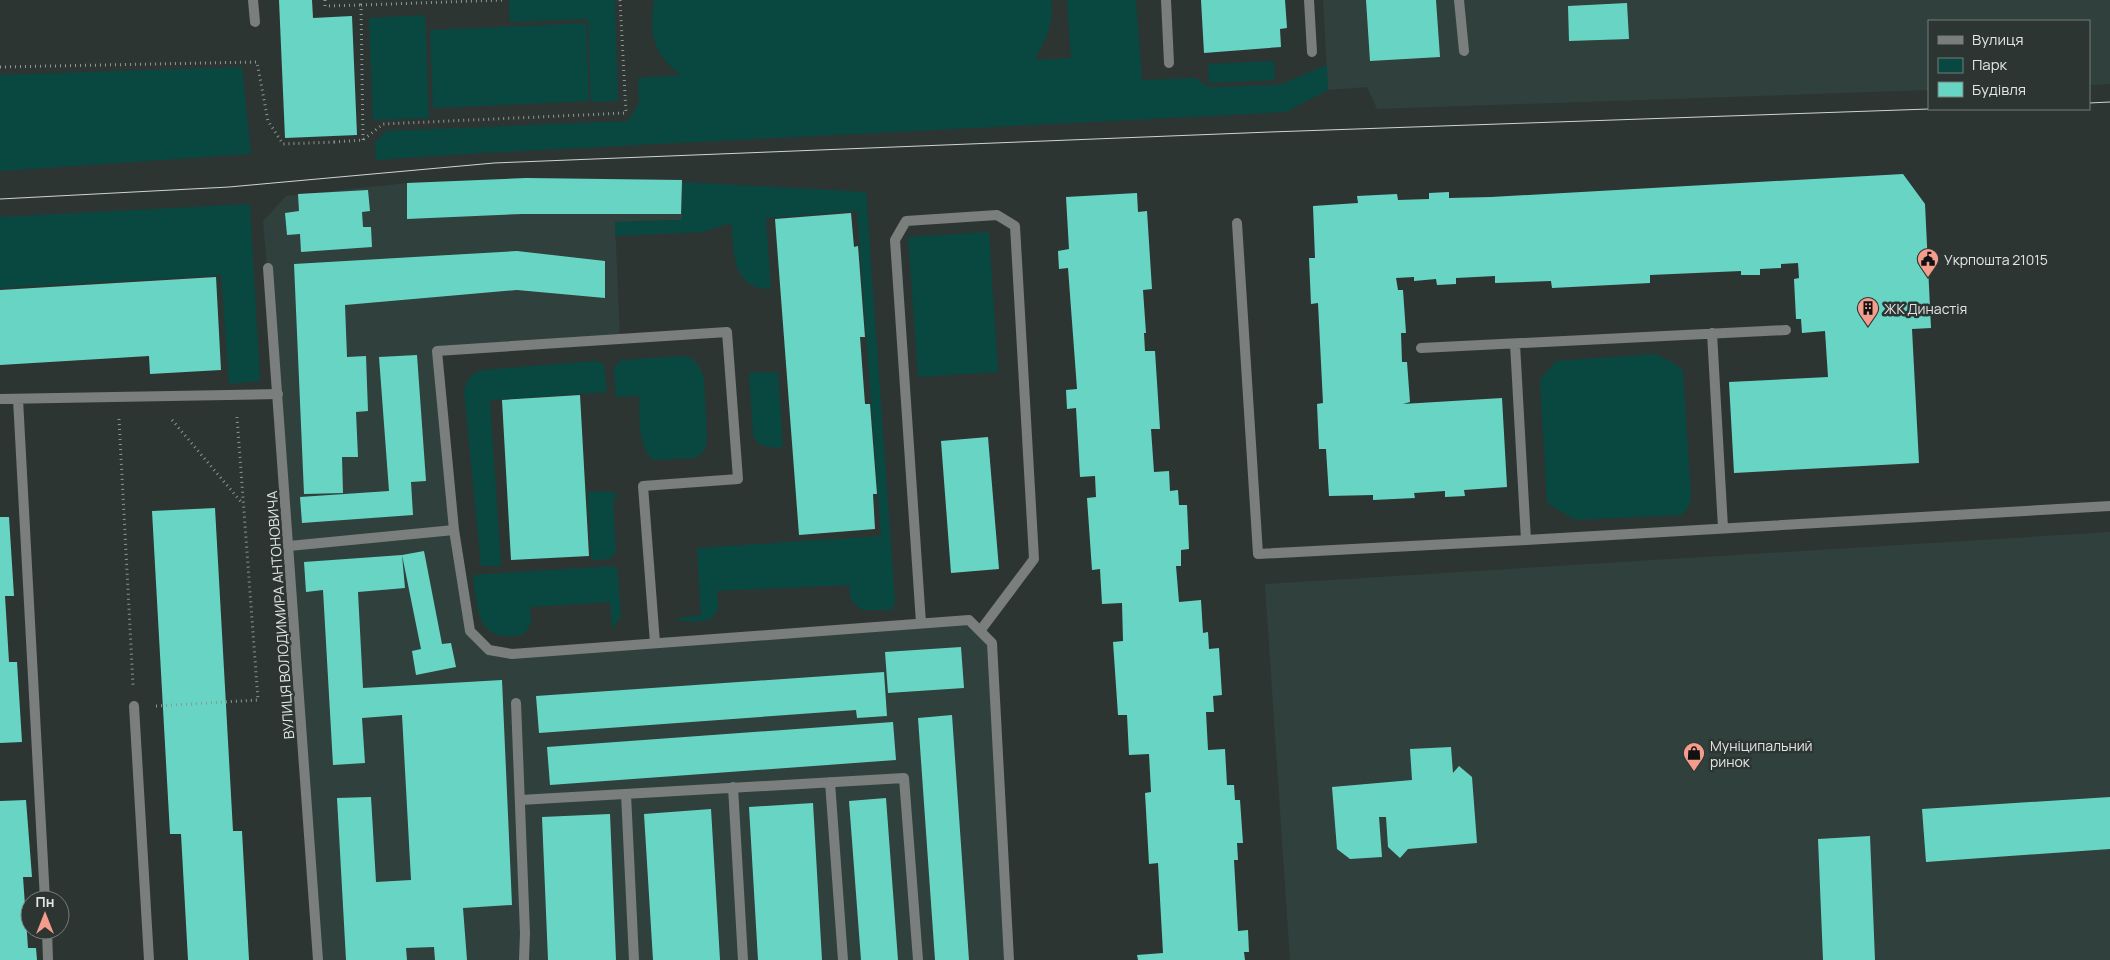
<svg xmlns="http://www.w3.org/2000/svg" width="2110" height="960" font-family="Manrope,sans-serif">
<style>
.built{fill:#30403d}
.green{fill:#094840}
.building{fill:#68d5c4}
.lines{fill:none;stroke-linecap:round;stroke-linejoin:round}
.path{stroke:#8f9694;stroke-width:3;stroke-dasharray:1 4;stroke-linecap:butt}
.lane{stroke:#7a7e7d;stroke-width:10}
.street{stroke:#7a7e7d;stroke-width:10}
.tram{stroke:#ced4d3;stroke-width:1}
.labels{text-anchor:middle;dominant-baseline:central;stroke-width:5;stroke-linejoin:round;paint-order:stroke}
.poi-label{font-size:14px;fill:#e1e6e5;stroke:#2d3533;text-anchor:start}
.street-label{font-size:14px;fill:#e1e6e5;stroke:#2d3533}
</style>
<rect width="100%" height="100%" fill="#2d3533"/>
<path class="built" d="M 1323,0 L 2110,0 L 2110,84 L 2089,85 L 2089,21 L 1929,21 L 1929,90 L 1377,109 L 1367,87 L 1328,90 Z
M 526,178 L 683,182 L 682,220 L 615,222 L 620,340 L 437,352 L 470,631 L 489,650 L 512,654 L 969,620 L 992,643 L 1009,960 L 317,960 L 278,394 L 263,221 L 286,196 L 407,183 Z
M 2110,532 L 2110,960 L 1290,960 L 1265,584 Z"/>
<path class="green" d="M 509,0 L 615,0 L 618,101 L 591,102 L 588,19 L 510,22 Z
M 654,0 L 1051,0 C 1054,26 1045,39 1035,60 L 1071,58 L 1067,0 L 1136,0 L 1142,80 L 1196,78 L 1208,87 L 1279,85 L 1327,65 L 1328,90 L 1286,112 L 482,153 L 376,160 L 375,143 L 386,131 L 628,121 L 639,103 L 638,78 L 681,75 C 653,54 649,35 654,0 Z
M 425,15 L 429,118 L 373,120 L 369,18 Z
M 586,23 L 589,101 L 433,108 L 430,30 Z
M 1274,61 L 1275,80 L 1209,83 L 1208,64 Z
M 242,67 L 251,154 L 0,171 L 0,75 Z
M 683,182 L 866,192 L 895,601 L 892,610 L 862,610 L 851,600 L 849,585 L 717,591 C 717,596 718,602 718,607 C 714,628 687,621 672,619 L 701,615 L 697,548 L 881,536 L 857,211 L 766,218 L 771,289 C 730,289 735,252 731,223 L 703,232 L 615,236 L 615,222 L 682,220 Z
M 250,204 L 260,381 L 229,384 L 221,275 L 0,288 L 0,217 Z
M 989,232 L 998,372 L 918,377 L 908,237 Z
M 1655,354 L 1674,363 L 1683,371 L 1691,498 L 1688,508 L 1682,515 L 1575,520 L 1547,503 L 1540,380 L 1556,361 Z
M 680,356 L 691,358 L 699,366 L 704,378 L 707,439 L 705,450 L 695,458 L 653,460 C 637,444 640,417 639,396 L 616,397 L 614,368 L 621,360 Z
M 597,361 L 604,364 L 607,392 L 490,400 L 501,566 L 481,566 L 464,391 C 467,379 471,374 482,370 Z
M 778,372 L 783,447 C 770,448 759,448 753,435 L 749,373 Z
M 609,491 L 618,495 L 613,501 L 616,552 L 610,559 L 591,560 L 588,492 Z
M 611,566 L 616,568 L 618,574 L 621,617 L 612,629 L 610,602 L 530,607 L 531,623 L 524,634 C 477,646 477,609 473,575 Z"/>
<path class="building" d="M 279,0 L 312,0 L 313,18 L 352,16 L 357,135 L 285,138 Z
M 1201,0 L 1285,0 L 1287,28 L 1280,29 L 1281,47 L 1204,53 Z
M 1366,0 L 1436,0 L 1440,57 L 1370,61 Z
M 1627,3 L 1629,39 L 1569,41 L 1568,6 Z
M 1903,174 L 1925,204 L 1931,328 L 1912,329 L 1919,463 L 1734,473 L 1729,382 L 1828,377 L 1825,331 L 1802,333 L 1801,319 L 1796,319 L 1794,279 L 1799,278 L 1798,263 L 1781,264 L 1781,268 L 1760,269 L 1760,275 L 1741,275 L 1741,271 L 1650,275 L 1650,283 L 1552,288 L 1551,281 L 1495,283 L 1495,276 L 1456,278 L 1456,284 L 1437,285 L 1436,279 L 1414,281 L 1414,277 L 1396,278 L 1398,290 L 1403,290 L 1406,333 L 1401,333 L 1402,362 L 1407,362 L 1410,402 L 1403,404 L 1502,398 L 1507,487 L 1464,490 L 1465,496 L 1445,497 L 1445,491 L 1414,493 L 1415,498 L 1373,500 L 1373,495 L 1329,496 L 1326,449 L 1319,449 L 1317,404 L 1323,403 L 1318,303 L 1311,304 L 1309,258 L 1315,258 L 1313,206 L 1358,203 L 1357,196 L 1397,194 L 1398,200 L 1429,199 L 1429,193 L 1449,192 L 1449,198 L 1491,197 Z
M 526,178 L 682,180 L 681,214 L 522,214 L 407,219 L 407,183 Z
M 368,190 L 370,211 L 362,212 L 363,227 L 371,227 L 372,247 L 301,252 L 300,234 L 287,235 L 285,213 L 299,211 L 298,194 Z
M 1137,193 L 1138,212 L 1147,211 L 1152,289 L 1143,290 L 1146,333 L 1144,333 L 1145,351 L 1155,351 L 1160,429 L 1151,429 L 1154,472 L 1169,471 L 1170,491 L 1178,490 L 1179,505 L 1187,505 L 1189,549 L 1181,550 L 1181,566 L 1176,566 L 1179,602 L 1201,600 L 1203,633 L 1208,632 L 1209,649 L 1219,648 L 1222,695 L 1213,696 L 1214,712 L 1206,712 L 1208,750 L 1225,749 L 1227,785 L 1234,785 L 1235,800 L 1240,800 L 1243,843 L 1237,843 L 1238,860 L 1234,860 L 1238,931 L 1248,930 L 1249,952 L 1244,952 L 1245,960 L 1138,960 L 1137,955 L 1163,953 L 1158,863 L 1149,864 L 1145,793 L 1151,792 L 1149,754 L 1129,755 L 1127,715 L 1118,715 L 1113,642 L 1123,641 L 1122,603 L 1102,604 L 1100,569 L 1092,570 L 1087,498 L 1096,497 L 1095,476 L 1080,477 L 1076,408 L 1067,409 L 1066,390 L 1077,389 L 1068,268 L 1059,269 L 1058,251 L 1069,249 L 1066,197 Z
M 851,213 L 854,247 L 858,246 L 865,337 L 860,337 L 865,404 L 870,404 L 877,494 L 873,494 L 875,529 L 799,535 L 775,219 Z
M 517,251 L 605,261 L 605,298 L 517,290 L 345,305 L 347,357 L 366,356 L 368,411 L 356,412 L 358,457 L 342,457 L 343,493 L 304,494 L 294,264 Z
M 216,277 L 221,370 L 150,374 L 149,356 L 0,365 L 0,290 Z
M 417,355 L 426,481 L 411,482 L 413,515 L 302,523 L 300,497 L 389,491 L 379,357 Z
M 580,395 L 589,556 L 511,560 L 502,400 Z
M 988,437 L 999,569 L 951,573 L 941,441 Z
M 215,508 L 233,831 L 242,831 L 249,960 L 188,960 L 181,834 L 170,834 L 152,511 Z
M 0,517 L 9,517 L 14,596 L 5,596 L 9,662 L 17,662 L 22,742 L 0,743 Z
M 424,551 L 442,644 L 451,643 L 456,667 L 416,675 L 412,651 L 421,649 L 402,555 L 405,588 L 358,592 L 363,688 L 502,680 L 512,905 L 463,908 L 467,960 L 435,960 L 434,947 L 406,948 L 407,960 L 346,960 L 337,798 L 371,797 L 376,882 L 411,880 L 402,715 L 362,718 L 365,763 L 333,765 L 323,590 L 306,592 L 304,562 L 402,555 Z
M 961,647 L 964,688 L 888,693 L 885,652 Z
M 884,672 L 887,716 L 857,718 L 856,710 L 539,733 L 536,696 Z
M 952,715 L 969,960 L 935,960 L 918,718 Z
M 893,722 L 896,760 L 550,785 L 547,747 Z
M 1451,747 L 1453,773 L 1459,766 L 1472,777 L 1477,843 L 1408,849 L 1400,858 L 1388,847 L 1386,817 L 1379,817 L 1382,857 L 1350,859 L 1337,849 L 1332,787 L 1412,780 L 1410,749 Z
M 2110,797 L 2110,849 L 1926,862 L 1922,809 Z
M 886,798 L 898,960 L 861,960 L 849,801 Z
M 26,800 L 32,877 L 23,877 L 28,948 L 36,948 L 37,960 L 0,960 L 0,801 Z
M 813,803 L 822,960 L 758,960 L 749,807 Z
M 711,809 L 720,960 L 653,960 L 644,814 Z
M 610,814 L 616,960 L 548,960 L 542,817 Z
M 1870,836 L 1875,960 L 1823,960 L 1818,839 Z"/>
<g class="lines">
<path class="path" d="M 325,0 L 325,6 L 361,5
M 0,67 L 257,62 L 268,121 L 283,144 L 335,142
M 363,140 L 361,5 L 504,0
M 334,142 L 363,140 L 383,124 L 626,113 L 620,0
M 119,419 L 133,685
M 172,420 L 242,503
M 156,706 L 258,700 L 237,417"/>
<path class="lane" d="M 253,0 L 255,22
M 1166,0 L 1169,63
M 1309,0 L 1312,52
M 1459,0 L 1464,51
M 1237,223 L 1258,554 L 1526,540
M 1712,333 L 1723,528
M 1515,344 L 1526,540 L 2110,506
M 1421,348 L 1786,330
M 0,399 L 278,394
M 18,399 L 45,900
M 289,546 L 454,530
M 921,623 L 895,240 L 906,221 L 997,215 L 1015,226 L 1034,559 L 980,631
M 655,643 L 643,486 L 738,479 L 727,332 L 437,351 L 454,530 L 470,631 L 489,650 L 512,654 L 969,620 L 992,643 L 1009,960
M 516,703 L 525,933 L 524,960
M 134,706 L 149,960
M 830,782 L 843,960
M 733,787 L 743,960
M 626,794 L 634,960
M 520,800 L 904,778 L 918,960
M 47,930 L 48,960"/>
<path class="street" d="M 268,268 L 318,960"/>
<path class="tram" d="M 2089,103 L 2110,102
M 0,199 L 229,187 L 494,163 L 1270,132 L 1929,109"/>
</g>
<defs>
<g id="civic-pin" transform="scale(1.125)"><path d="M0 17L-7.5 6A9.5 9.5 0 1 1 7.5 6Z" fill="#f49d8c" stroke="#2d3533"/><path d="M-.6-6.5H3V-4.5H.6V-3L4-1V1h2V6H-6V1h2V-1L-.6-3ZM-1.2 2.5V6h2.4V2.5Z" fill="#111"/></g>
<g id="building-pin" transform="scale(1.125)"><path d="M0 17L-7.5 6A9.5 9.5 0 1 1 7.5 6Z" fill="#f49d8c" stroke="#2d3533"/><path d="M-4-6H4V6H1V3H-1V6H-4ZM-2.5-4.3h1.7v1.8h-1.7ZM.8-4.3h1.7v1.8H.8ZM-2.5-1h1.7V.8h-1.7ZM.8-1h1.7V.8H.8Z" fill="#111"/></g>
<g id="shop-pin" transform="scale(1.125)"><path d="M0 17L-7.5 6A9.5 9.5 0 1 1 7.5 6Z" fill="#f49d8c" stroke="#2d3533"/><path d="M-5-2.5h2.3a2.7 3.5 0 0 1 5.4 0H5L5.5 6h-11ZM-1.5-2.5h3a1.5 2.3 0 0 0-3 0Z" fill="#111"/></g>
</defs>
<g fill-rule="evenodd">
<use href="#civic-pin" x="1928" y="259"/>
<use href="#building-pin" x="1868" y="308"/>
<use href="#shop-pin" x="1694" y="753"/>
</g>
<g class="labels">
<g class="poi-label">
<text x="1944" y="259">Укрпошта 21015</text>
<text x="1884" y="308">ЖК Династія</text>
<text x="1710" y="745">Муніципальний<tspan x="1710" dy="16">ринок</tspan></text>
</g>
<g class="street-label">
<text transform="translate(280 615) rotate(-94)">ВУЛИЦЯ ВОЛОДИМИРА АНТОНОВИЧА</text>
</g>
</g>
<rect x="1928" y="20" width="162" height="90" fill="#2d3533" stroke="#757c7a"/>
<rect x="1938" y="36" width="25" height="8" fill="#7a7e7d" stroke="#757c7a"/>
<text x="1972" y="45" font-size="15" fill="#e1e6e5">Вулиця</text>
<rect x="1938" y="58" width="25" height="15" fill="#094840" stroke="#757c7a"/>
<text x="1972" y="70" font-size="15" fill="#e1e6e5">Парк</text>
<rect x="1938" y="82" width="25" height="15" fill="#68d5c4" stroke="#757c7a"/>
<text x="1972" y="95" font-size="15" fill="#e1e6e5">Будівля</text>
<g transform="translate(45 915)"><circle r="24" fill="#2d3533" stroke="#757c7a"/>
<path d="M0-4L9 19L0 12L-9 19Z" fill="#f49d8c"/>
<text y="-8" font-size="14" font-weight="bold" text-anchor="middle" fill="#e1e6e5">Пн</text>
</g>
</svg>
